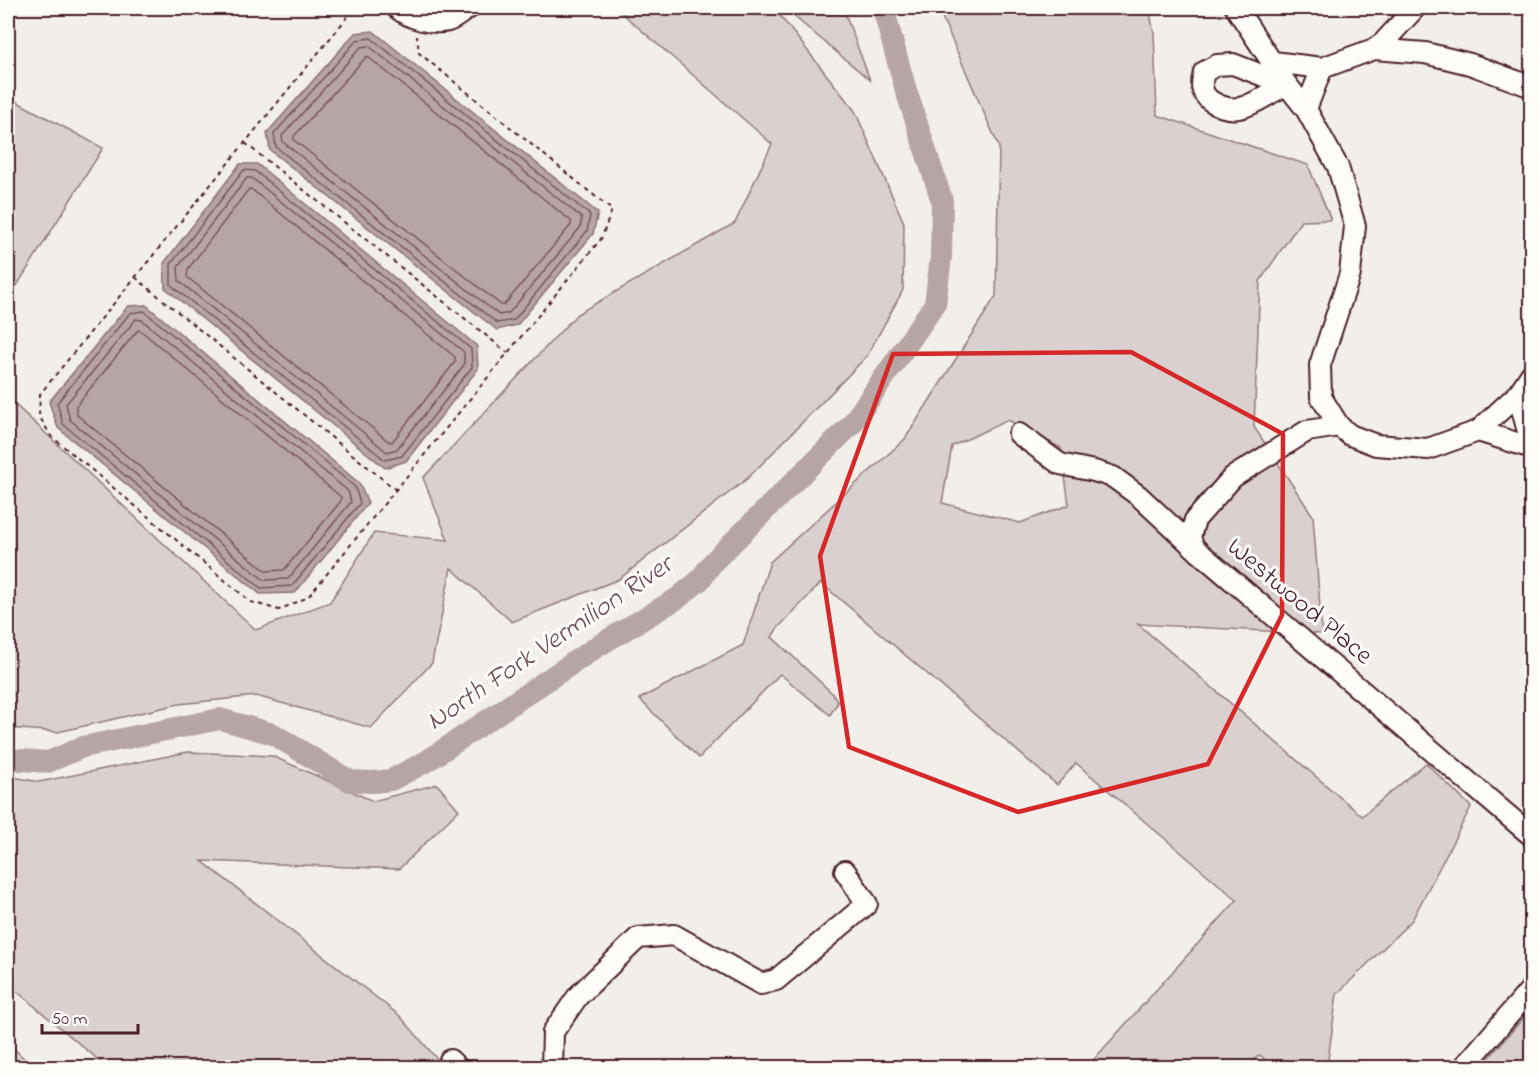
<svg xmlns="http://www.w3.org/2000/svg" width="1539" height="1075" font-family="'Indie Flower',sans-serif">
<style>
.green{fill:#d9d0cf;stroke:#92787d;stroke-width:1.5;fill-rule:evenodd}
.water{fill:#b7a5a6;stroke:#8b6f75;stroke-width:1.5}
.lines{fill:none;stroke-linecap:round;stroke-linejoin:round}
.shore{stroke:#76555c;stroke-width:1.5}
.river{stroke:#b7a5a6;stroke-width:22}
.minor-casing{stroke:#4a1f2b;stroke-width:24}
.path{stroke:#4a1f2b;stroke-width:2;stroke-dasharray:4.5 4.5;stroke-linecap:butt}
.minor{stroke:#fdfcf7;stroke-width:20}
.marked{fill:none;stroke:#d62828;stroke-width:4.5;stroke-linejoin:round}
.labels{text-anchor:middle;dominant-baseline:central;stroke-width:6;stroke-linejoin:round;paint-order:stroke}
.street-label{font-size:27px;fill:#4a1f2b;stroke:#fdfcf7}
.water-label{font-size:28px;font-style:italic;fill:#704e56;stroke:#fdfcf7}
</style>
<rect width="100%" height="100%" fill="#f2efeb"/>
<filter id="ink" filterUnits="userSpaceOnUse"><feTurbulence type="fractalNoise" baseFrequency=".0167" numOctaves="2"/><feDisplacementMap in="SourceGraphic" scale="12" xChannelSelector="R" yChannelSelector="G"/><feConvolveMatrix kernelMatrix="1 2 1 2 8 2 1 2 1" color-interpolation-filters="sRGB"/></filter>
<g filter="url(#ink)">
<path class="green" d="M 616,8 L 774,8 L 855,111 L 904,223 L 903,290 L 867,356 L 748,478 L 619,579 L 512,622 L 451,568 L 432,663 L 371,728 L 256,696 L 179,704 L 58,732 L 8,728 L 8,398 L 256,630 L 330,602 L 374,533 L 448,540 L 423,478 L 577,314 L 735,223 L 772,144 Z
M 784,8 L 843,8 L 870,80 Z
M 938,8 L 1149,8 L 1154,33 L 1157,115 L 1308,165 L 1331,220 L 1301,221 L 1260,281 L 1254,427 L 1313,516 L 1322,634 L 1138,624 L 1362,816 L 1426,763 L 1471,807 L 1412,920 L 1337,994 L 1327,1067 L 1272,1067 L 1260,1055 L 1244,1067 L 1087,1067 L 1237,900 L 1076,763 L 1057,785 L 821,583 L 777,629 L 772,637 L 833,694 L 838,702 L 830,715 L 780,674 L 699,758 L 639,699 L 743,645 L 770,562 L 905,439 L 996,296 L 999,147 ZM 1008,420 L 1061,448 L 1069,505 L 1020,523 L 942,503 L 952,446 Z
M 8,97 L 103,148 L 8,300 Z
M 188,752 L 272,756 L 373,801 L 437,784 L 459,810 L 399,869 L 202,861 L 400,1016 L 444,1067 L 107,1067 L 8,984 L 8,776 L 39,782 Z
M 1531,1009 L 1531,1067 L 1481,1067 Z
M 8,1043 L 33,1067 L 8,1067 Z"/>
<path class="water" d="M 373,31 L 598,213 L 593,234 L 517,325 L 497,330 L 270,150 L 267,133 L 355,33 Z
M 240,164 L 257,164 L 477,346 L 478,369 L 406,461 L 385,468 L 165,288 L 164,263 Z
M 146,305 L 359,483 L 368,503 L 295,593 L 260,594 L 58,428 L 49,402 L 128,306 Z"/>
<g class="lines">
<path class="shore" d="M 371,38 L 590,215 L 587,231 L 514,320 L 497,323 L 276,147 L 274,134 L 357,40 Z
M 369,46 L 582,218 L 580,228 L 509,313 L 499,315 L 283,142 L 282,136 L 361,47 Z
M 367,56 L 571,221 L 571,225 L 504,305 L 501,305 L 294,140 L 294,136 Z
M 244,170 L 255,171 L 471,349 L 472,367 L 402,456 L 385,460 L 171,285 L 171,264 Z
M 247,178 L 252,178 L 464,352 L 464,365 L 397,449 L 387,452 L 179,281 L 178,267 Z
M 251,189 L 455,357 L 455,362 L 392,442 L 388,441 L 187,277 L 188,269 L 248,190 Z
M 144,311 L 355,487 L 360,503 L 292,586 L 261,588 L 63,424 L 57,403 L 130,313 Z
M 136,319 L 142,320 L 348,491 L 351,502 L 288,579 L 264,580 L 70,420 L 66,404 Z
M 140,330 L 341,497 L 341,501 L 284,570 L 266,571 L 77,415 L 76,406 L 137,331 Z"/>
<path class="river" d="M 8,759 L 48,762 L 83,747 L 220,719 L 273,734 L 350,781 L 373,782 L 391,780 L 427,761 L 598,646 L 678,598 L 700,580 L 713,562 L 852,424 L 935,304 L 941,257 L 942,201 L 905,87 L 883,8"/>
<g class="minor-casing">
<path id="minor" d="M 397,8 C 409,18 432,25 448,21 C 455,19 462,12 469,8
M 1236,8 L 1287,85 L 1306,109 L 1338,167 L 1355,226 L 1350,274 L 1320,365 L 1321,397 L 1339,426 L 1350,435 L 1376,445 L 1428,449 L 1478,431 L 1532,448
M 1374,49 L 1382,44 L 1415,8
M 1273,62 L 1322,68 L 1374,49 L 1425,53 L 1470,64 L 1532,87
M 1233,64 L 1287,85 C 1260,96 1241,121 1211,101 C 1200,93 1201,84 1204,72 L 1217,65 Z
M 1306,109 L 1322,68
M 1532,373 L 1518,394 L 1532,447
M 1478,431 L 1518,394
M 1019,434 L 1060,464 L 1094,471 L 1113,477 L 1139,496 L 1200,553 L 1532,836
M 1193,546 L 1190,537 L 1195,520 L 1233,477 L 1307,431 L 1339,426
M 450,1060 L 458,1068
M 552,1068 L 553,1032 L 578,996 L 638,938 L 674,935 L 761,984 L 776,980 L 867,904 L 845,871
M 1463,1068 L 1532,988"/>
</g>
<path class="path" d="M 352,8 L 345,20 L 40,394 L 39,416 L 51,436 L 251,602 L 279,610 L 308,597 L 601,239 L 612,210 L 419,53 L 417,36
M 245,143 L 508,353
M 135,277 L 396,490"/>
<use href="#minor" class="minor"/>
</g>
</g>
<path class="marked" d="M 1131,352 L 1283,434 L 1282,615 L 1208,764 L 1018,812 L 849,747 L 820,556 L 893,354 Z"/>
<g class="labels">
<g class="street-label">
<text transform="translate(1299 602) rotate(40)">Westwood Place</text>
</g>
<g class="water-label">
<text transform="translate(550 644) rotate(-34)">North Fork Vermilion River</text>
</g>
</g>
<rect width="1539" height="1075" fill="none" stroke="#fdfcf7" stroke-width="30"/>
<rect x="15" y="15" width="1509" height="1045" fill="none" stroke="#4a1f2b" stroke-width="2" filter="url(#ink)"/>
<path d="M42 1024v9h96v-9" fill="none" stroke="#4a1f2b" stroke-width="3"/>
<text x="51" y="1024" font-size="18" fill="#4a1f2b" stroke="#fdfcf7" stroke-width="4.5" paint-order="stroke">50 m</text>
</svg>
